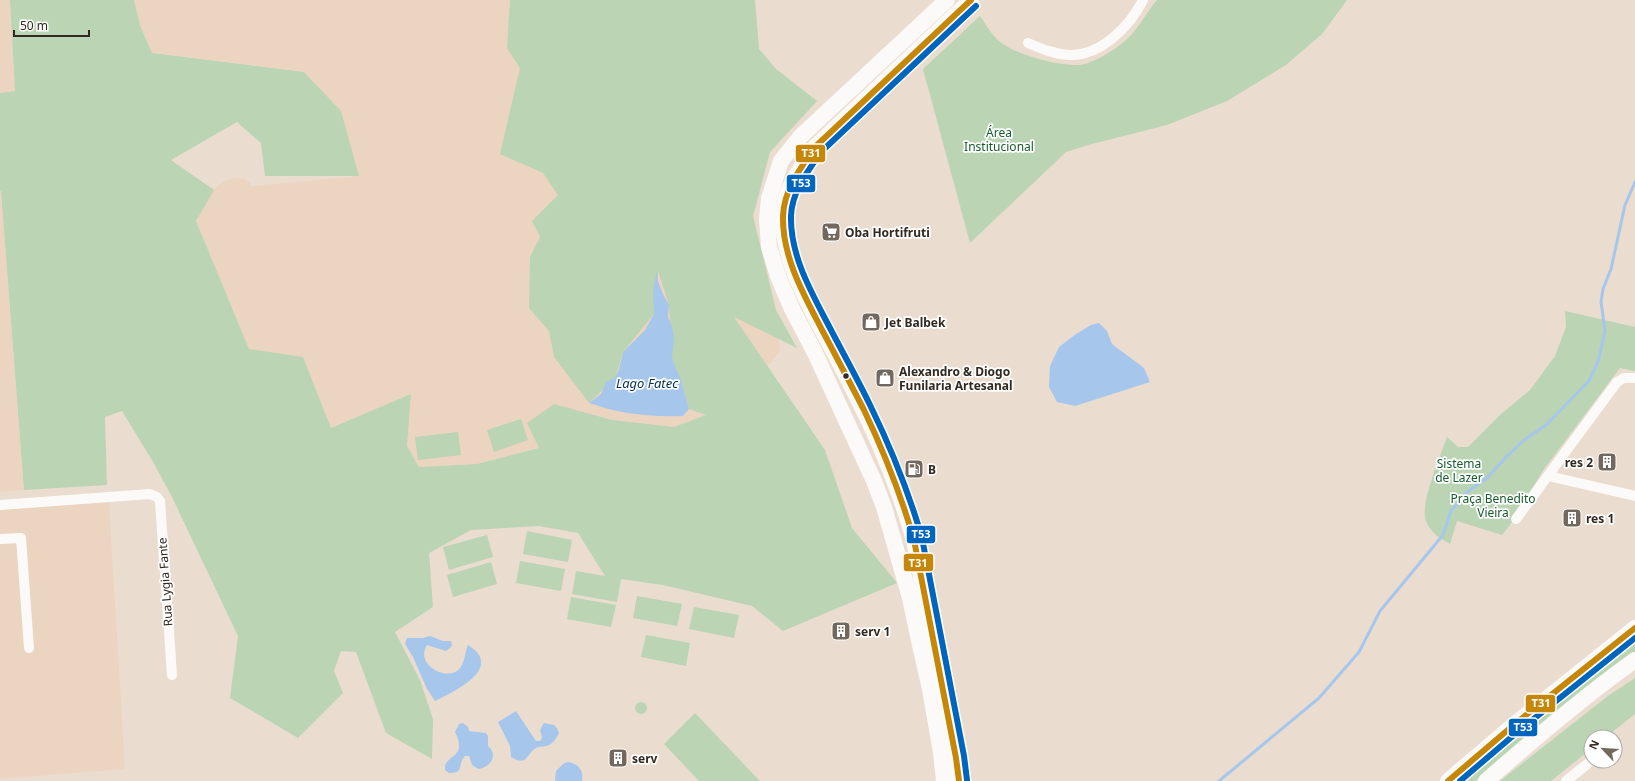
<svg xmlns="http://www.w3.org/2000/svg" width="1635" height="781" font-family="'Noto Sans',sans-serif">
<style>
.built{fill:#ecd5c0}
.green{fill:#bad4b4}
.water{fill:#a6c7eb}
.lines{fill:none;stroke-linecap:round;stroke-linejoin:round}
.stream{stroke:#a6c7eb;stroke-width:3}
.minor{stroke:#fcfaf8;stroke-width:10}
.primary{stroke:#fcfaf8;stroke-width:16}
.bus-1-casing{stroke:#fff;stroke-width:9}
.bus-2-casing{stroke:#fff;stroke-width:9}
.bus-1{stroke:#c68708;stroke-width:6}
.bus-2{stroke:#0065bd;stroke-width:6}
.bus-dot{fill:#332920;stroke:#fff;stroke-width:1.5}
.labels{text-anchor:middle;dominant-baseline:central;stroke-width:3.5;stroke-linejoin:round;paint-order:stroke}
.park-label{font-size:12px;fill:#155b2b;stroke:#fff}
.poi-label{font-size:12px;font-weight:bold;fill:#332920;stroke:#fff;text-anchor:start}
.street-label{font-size:12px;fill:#332920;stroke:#fff}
.water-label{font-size:13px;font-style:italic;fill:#062d51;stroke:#fff}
.line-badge{stroke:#fff;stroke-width:1.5}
.badge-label{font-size:11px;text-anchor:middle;font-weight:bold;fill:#fff}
</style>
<rect width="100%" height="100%" fill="#eaddd0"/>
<path class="built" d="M 0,0 L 10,0 L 15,91 L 0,93 Z
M 134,0 L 755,0 L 759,49 L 776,69 L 817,101 L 770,152 L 753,216 L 776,310 L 780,351 L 765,370 L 668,465 L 539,448 L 477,464 L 419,467 L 407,446 L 411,395 L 331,428 L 303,358 L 249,349 L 196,221 L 211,191 L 213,190 L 222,182 L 233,178 L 245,179 L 251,184 L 250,186 L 359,176 L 304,72 L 152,53 L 139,21 Z
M 0,191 L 1,191 L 24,490 L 0,492 Z
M 109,502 L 125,769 L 0,779 L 0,509 Z"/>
<path class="green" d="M 10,0 L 134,0 L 140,25 L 152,53 L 304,72 L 341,111 L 359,176 L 265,176 L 261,143 L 237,122 L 171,160 L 214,190 L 196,221 L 249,349 L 303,357 L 331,428 L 411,394 L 407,446 L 419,467 L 477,464 L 539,448 L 527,423 L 554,404 L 612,420 L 674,427 L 706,415 L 689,409 L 681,380 L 672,358 L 669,305 L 658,271 L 654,314 L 623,352 L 615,378 L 589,403 L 554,357 L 549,331 L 529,308 L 530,257 L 540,237 L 532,221 L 558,195 L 543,173 L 500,154 L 520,68 L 507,48 L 510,0 L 755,0 L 759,49 L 776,69 L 817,101 L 770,152 L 753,216 L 776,310 L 797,348 L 734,317 L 825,450 L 852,528 L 897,583 L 783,631 L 752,606 L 663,585 L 621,579 L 617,602 L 572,594 L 576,571 L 605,576 L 578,533 L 539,526 L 471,530 L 429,553 L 433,607 L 395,632 L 420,680 L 433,719 L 432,759 L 386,733 L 356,652 L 341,651 L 334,671 L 343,693 L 298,738 L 230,698 L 238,636 L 171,495 L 153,462 L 122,411 L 105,417 L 107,485 L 24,490 L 1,191 L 0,191 L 0,93 L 15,91 Z
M 1157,0 L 1347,0 L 1322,34 L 1286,65 L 1227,101 L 1167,125 L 1088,145 L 1066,152 L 970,243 L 923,69 L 980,16 C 985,23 990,32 996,38 C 1010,54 1059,66 1079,65 C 1093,64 1114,50 1125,41 C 1138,30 1146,13 1157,0 Z
M 1565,311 L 1635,327 L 1635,371 L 1620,368 L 1544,469 L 1512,522 L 1502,535 L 1457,521 L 1450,544 C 1439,538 1431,533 1426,521 C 1419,506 1441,454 1447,437 L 1458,447 L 1468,447 L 1501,414 L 1530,390 L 1555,356 L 1566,327 Z
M 521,419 L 528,440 L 494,452 L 487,430 Z
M 458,432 L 461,455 L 418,460 L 415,437 Z
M 527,531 L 572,540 L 568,562 L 523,554 Z
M 487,535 L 493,557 L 449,570 L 443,547 Z
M 520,561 L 565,569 L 561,591 L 516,583 Z
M 491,562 L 497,584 L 453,597 L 447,575 Z
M 637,596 L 682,604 L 677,626 L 633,618 Z
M 571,597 L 616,605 L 611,627 L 567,619 Z
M 694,607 L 739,615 L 734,638 L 689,629 Z
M 646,635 L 690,643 L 686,666 L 641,657 Z
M 1635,641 L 1635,653 L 1475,781 L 1461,781 L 1511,739 Z
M 1635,678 L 1635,714 L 1606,737 L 1591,737 L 1591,749 L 1551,781 L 1500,781 L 1608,696 Z
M635 708a6 6 0 1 1 12 0a6 6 0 1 1-12 0Z
M 695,713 L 760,781 L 699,781 L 664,744 Z"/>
<path class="water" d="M 657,270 L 658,281 L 663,294 L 669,305 L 668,317 L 672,326 L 674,338 L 672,358 L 681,380 L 689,409 L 683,416 C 650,417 620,414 589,403 L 601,394 L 606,382 L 615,378 L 619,369 L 623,352 L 645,330 L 654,314 L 653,292 Z
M 1099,323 L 1107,331 L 1112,344 L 1144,368 L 1150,382 L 1075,406 L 1057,402 L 1049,387 L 1050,366 L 1059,347 L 1076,334 L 1091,325 Z
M 430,636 L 443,641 L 451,641 L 452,646 L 446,651 L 427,645 C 414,665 449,683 460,668 C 465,661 465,652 468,645 C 474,649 481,654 481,662 C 483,678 448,695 435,701 L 427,689 L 413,657 L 405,644 L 407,638 L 423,638 Z
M 516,711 L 536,741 L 540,741 L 542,738 L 540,730 L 544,723 L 554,725 L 557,728 L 559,733 C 556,739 552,745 546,746 C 543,747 539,746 536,748 C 525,755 528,767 511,757 L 510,746 L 498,722 Z
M 463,723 L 468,727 L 469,731 L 486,733 L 488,736 L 488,746 C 499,755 490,768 478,769 L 472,765 L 469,756 L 465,756 C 457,763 465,774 449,773 L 445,770 C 443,754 469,759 455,732 L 459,724 Z
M 567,762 C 578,763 584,770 582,781 L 555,781 L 556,771 L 563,764 Z"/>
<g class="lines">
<path class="stream" d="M 1219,781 L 1319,698 L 1359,652 L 1380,611 L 1443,535 L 1451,511 L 1466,493 L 1488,477 L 1506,457 L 1524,440 L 1546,425 L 1589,381 L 1598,362 L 1605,331 L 1601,302 L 1603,289 L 1611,269 L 1625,205 L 1635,182"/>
<path class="minor" d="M 1028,43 C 1042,49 1054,54 1069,55 C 1101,56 1130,26 1143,0
M 1548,476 L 1635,496
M 0,505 L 150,494 L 157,497 L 160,501 L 172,675
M 1516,519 L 1617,382 L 1624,378 L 1635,378
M 0,539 L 21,538 L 29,648
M 1566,781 L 1591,761"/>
<path class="primary" d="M 944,781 L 941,752 L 930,689 L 920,645 L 910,598 L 884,507 L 874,481 L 815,353 L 792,309 L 779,279 L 769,247 L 767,219 L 769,198 L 781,161 L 801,136 L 947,0
M 959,781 L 956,758 L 914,540 C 899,488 879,439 854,391 C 843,369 831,347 819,324 C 801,290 783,255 783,216 C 784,188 801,167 816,146 L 971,0
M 1448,781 L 1516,723 L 1635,628
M 1486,781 C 1534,739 1583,697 1635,660"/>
<g class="bus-1-casing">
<path id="bus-1" d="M 959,781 L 956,758 L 914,540 C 901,495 884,452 864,410 C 850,383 836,356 822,330 C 804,295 782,257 783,216 C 784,189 801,167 816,146 L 971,0
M 1448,781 L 1516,723 L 1635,628"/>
</g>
<g class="bus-2-casing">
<path id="bus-2" d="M 967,780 L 964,756 L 922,538 C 909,493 891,448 870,405 C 858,380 844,355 831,330 C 813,295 790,257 791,216 C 792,191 808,171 822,151 L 976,6
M 1460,781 L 1521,729 L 1635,638"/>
</g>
<use href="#bus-1" class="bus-1"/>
<use href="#bus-2" class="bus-2"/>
</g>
<defs>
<g id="supermarket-square" transform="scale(1)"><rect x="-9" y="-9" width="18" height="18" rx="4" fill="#73685e" stroke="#fff"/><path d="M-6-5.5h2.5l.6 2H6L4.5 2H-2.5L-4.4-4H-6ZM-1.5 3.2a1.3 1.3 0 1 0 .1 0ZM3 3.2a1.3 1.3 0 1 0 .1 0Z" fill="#fff"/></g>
<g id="shop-square" transform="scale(1)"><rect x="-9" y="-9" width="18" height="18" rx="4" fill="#73685e" stroke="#fff"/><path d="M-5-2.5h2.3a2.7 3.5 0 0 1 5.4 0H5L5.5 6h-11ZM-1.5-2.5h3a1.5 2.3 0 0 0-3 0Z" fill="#fff"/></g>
<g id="building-square" transform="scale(1)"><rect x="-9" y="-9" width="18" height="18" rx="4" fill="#73685e" stroke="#fff"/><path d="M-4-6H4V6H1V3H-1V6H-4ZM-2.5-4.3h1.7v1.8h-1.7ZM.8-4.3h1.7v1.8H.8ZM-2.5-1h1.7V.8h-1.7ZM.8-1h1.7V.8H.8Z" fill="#fff"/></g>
<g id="fuel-square" transform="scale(1)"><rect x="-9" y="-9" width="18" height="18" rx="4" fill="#73685e" stroke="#fff"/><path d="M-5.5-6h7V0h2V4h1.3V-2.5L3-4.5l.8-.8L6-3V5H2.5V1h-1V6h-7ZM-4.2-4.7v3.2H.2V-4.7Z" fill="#fff"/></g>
</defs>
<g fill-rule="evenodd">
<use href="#supermarket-square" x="831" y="232"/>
<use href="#shop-square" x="871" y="322"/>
<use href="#shop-square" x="885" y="378"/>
<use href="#building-square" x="1607" y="462"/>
<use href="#fuel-square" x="914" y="469"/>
<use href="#building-square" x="1572" y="518"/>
<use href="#building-square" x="841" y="631"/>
<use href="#building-square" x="618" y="758"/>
</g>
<circle class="bus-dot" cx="846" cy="376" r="3.5"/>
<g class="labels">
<g class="park-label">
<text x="999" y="132">Área<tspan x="999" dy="14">Institucional</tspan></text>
<text x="1459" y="463">Sistema<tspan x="1459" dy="14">de Lazer</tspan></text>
<text x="1493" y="498">Praça Benedito<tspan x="1493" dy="14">Vieira</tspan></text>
</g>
<g class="poi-label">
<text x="845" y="232">Oba Hortifruti</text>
<text x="885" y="322">Jet Balbek</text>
<text x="899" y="371">Alexandro &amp; Diogo<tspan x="899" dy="14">Funilaria Artesanal</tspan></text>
<text x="1593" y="462" text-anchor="end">res 2</text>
<text x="928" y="469">B</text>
<text x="1586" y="518">res 1</text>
<text x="855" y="631">serv 1</text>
<text x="632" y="758">serv</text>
</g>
<g class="street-label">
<text transform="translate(165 582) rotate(-94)">Rua Lygia Fante</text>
</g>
<g class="water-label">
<text x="647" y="383">Lago Fatec</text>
</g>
</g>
<g class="line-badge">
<rect x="795" y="144" width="31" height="19" rx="4" fill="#c68708"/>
<rect x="786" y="174" width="30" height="19" rx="4" fill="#0065bd"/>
<rect x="906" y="525" width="30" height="19" rx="4" fill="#0065bd"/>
<rect x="903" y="553" width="31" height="19" rx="4" fill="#c68708"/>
<rect x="1525" y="694" width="31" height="19" rx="4" fill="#c68708"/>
<rect x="1508" y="718" width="30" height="19" rx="4" fill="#0065bd"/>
</g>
<g class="badge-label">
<text x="811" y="157">T31</text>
<text x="801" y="187">T53</text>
<text x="921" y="538">T53</text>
<text x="918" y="567">T31</text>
<text x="1541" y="707">T31</text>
<text x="1523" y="731">T53</text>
</g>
<g transform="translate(1603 749) rotate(295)"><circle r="19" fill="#ffffff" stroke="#ada9a6"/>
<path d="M0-3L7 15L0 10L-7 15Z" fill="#73685e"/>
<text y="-6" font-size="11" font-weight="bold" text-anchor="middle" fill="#332920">N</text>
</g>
<path d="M14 30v6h75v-6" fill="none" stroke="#332920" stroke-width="2"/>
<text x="20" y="30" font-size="12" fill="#332920" stroke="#ffffff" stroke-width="3" paint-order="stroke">50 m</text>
</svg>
